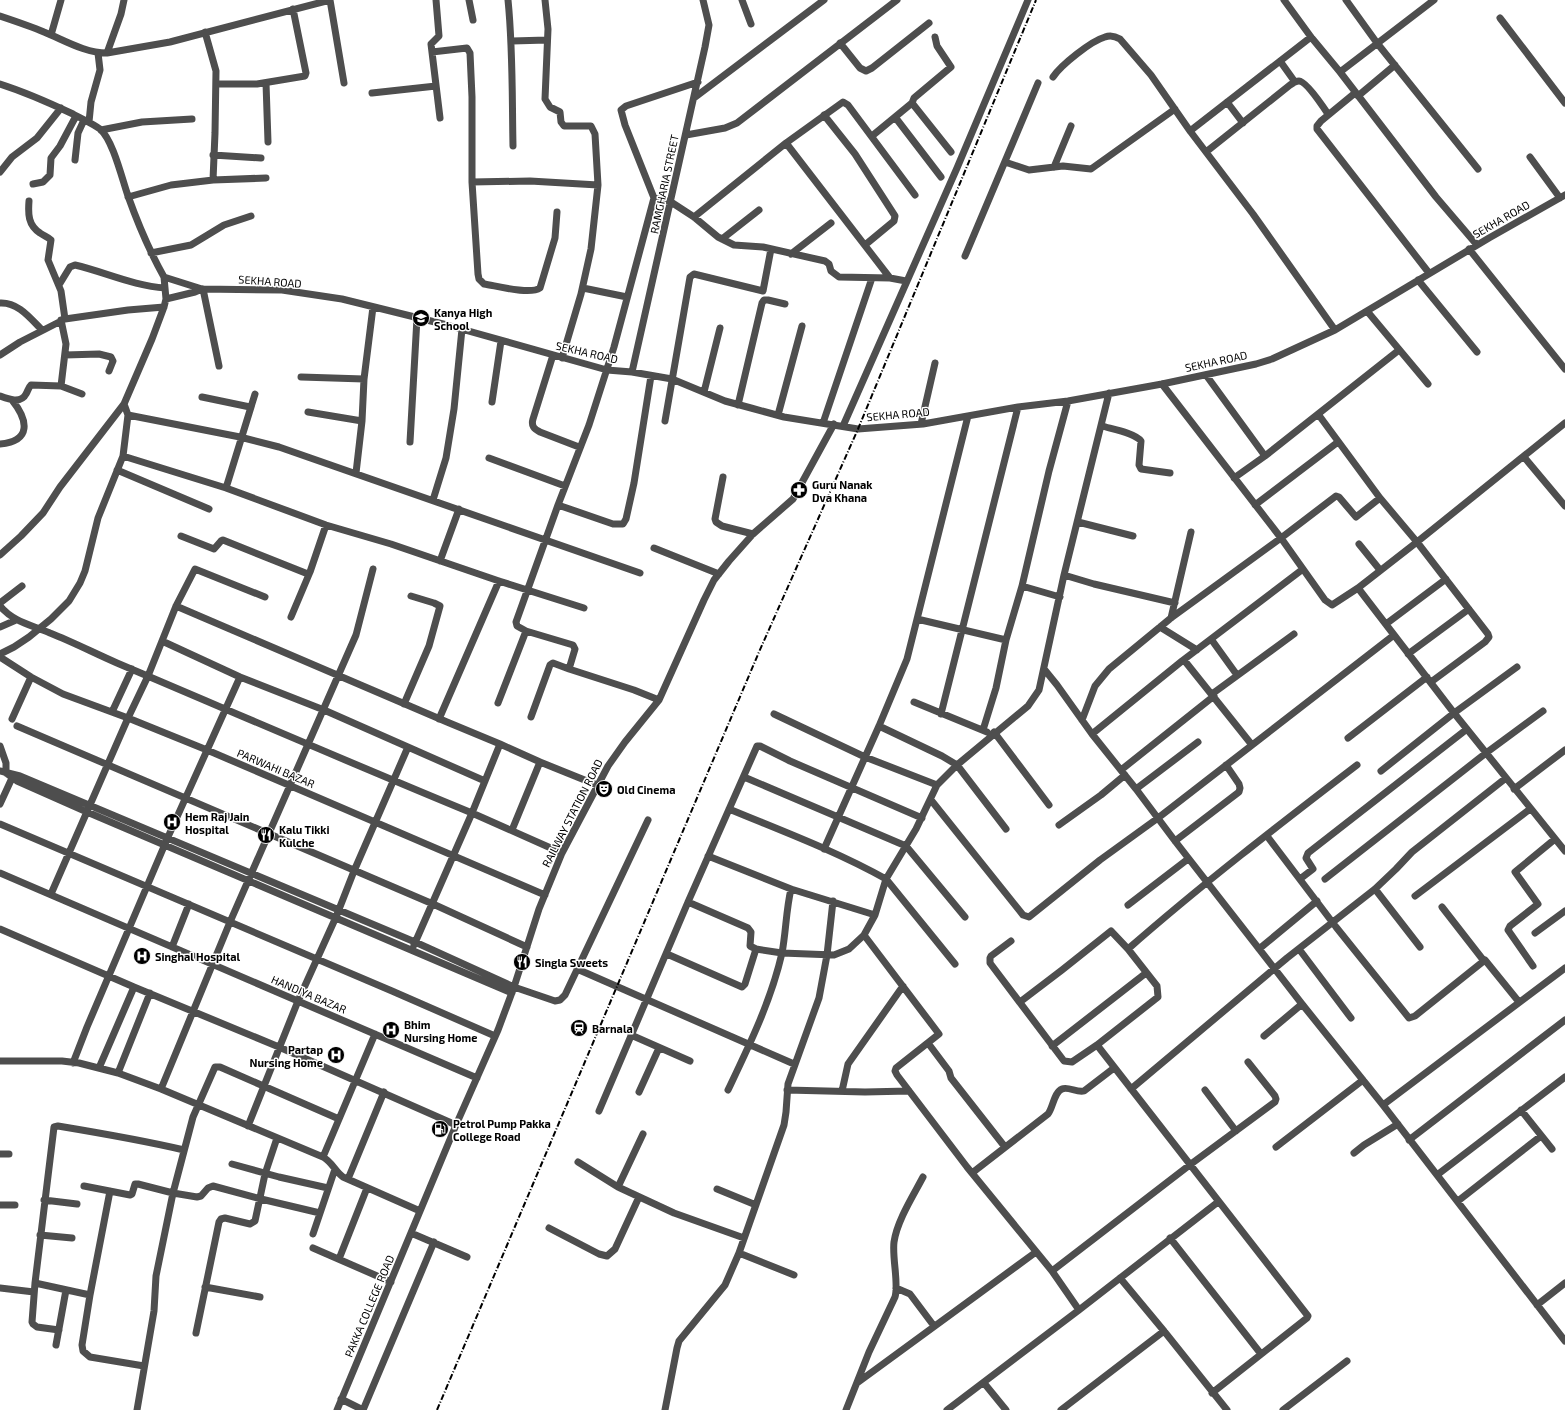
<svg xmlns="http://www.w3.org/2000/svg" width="1565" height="1410" font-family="'Exo 2',sans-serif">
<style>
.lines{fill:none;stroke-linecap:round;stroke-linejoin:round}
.minor{stroke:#4e4e4e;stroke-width:7}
.rail{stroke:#000;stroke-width:2;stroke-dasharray:6 2 1 2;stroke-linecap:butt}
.labels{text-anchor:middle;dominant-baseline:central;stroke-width:3;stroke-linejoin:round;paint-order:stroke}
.street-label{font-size:11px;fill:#000;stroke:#fff}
.poi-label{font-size:11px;font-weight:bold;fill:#000;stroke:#fff;text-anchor:start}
</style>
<rect width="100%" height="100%" fill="#fff"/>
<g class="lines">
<path class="minor" d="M 330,0 L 344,83
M 436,0 L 439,36 L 431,44 L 440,118
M 469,0 L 473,20
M 508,0 C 513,49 512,97 513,146
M 545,0 L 548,29 L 545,99 L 550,107 L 560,112 L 561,122 L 564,126 L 591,126 L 595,134 L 598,185 L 591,249 L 581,294 L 562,358
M 742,0 L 751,24
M 1284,0 L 1311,37 L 1340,72 L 1436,197 L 1477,245
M 1346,0 L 1377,43 L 1478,169
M 0,16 C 15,21 30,26 44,32 C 64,40 85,53 107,53 L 170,42 L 330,0
M 1500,18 L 1565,103
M 205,32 L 216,71 L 215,133 L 213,180
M 51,35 L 61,0
M 512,41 L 547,40
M 840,43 L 860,68 L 866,71 L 872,68 L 929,23
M 432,52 L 467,48 L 470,53 L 472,97 L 472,182 L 478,274 L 479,279 L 484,284 C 497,286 530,295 540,288 L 555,238 L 557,212
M 107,53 L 121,14 L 124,0
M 1280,61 L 1295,82
M 1340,72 L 1434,0
M 1053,77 C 1061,65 1091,41 1105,37 C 1110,35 1115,36 1120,39 L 1151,75 L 1190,131 L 1253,214 L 1335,330
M 266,83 L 268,142
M 0,84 C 25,92 50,103 73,114 C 82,119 92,123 100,129 C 113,140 122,179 128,196 C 138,224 150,252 164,277 L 202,289 L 282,290 L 342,299 L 447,325 L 607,370 L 632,372 L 672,379 L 725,401 L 751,408 L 784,417 L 858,429 L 923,424 L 1018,407 L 1068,401 L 1162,384 L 1256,364 L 1272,359 L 1335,330 L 1489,238 L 1565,195
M 216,84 L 257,84 L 305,76 L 306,73 L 293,9
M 372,93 L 436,86
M 1355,93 L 1321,121 L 1317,126 L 1317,129 L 1429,273
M 1358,96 L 1395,65
M 694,98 L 824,0
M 1227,102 L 1243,123
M 912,103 L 914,98 L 951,67 L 937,46 L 935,37
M 824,115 L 855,154 L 895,216 L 894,221 L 865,245
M 895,117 L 941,177
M 89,122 L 91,102 L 100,70 L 98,53
M 101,130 L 142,122 L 192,119
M 1190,131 L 1311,37
M 686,135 L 725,128 L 737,123 L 897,0
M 872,136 L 912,103 L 951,152
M 1206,152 L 1290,85 C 1293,83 1296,81 1299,81 C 1306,81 1324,108 1328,114
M 213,155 L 261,158
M 1530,157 L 1560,198
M 75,160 L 78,133 L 84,120
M 1005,162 L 1029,170 L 1063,166 L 1091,169 L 1175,109
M 1054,167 L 1071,126
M 0,172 L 12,157 L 37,138 L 61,108
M 472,182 L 530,181 L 598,185
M 33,184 L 43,182 L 50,175 L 51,158 L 60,146 L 76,116
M 128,197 L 171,185 L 213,180 L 266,178
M 654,198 L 671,202 L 694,217 L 718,237 L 734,245 L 763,247 L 825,261 L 829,264 L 831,271 L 839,277 L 890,278 L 786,143
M 29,201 C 28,214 28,225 40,233 C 44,236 48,237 51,240 L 48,260 L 61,291 L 65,319
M 694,217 L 786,143 L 843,102 L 848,105 L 915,195
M 722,239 L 759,210
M 1469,249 L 1565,369
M 151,253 L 191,245 L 224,225 L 251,216
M 791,254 L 831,223
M 965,256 L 1038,83
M 890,278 L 906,281
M 1418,280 L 1477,352
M 59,285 L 70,267 L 75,265 C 105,272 134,286 165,288
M 583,288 L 627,297
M 203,289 L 219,366
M 166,299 L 195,292 L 202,289
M 0,303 C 18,302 30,318 42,330
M 1367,311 L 1428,384
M 0,355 L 20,342 L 65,319 L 128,310 L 164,307
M 65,355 L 99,354 L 111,357 L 113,361 L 109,371
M 553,355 L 533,419 C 531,426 534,429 540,432 L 579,447
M 632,372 L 705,47 L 709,25 L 703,0
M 1206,375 L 1265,456
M 301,377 L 364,379
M 1162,384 L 1281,538 L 1325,600 L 1332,605 L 1358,588 L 1417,542 L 1565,423
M 61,386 L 82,394
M 704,392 L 720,328
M 0,396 C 8,399 21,404 26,394 C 28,391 28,388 31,385 L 61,386 L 66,344 L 61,320
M 202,397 L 250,407
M 492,402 L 501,341
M 738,405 L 762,303 L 764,300 L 768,300 L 785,304
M 308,412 L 362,421
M 1318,414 L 1380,498 L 1417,542 L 1488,634 L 1489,637 L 1485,642 L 1431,682
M 128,415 L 240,437 L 279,447 L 640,573
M 778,415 L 802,326
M 665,421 L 690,277 L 694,274 L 763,291 L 771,249
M 823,423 L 872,278
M 921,424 L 935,363
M 843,426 L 957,168 L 1028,0
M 1102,426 C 1112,429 1135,433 1141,441 L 1139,465 L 1141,469 L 1170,473
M 410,442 L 417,318
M 0,444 C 32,441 28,420 12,400
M 123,456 L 226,488 L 326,525 L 391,544 L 499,581 L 584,608
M 1524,457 L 1565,506
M 489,458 L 565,486
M 117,470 L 209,509
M 356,473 L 362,421 L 364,379 L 373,307
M 723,477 L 715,519 L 716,522 L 722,526 L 753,534
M 1234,478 L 1265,456 L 1399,350
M 226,488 L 255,394
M 433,500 L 446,458 L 454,409 L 462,329
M 558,505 L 613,524 L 623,524 L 626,519 L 634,483 L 651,376
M 1255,505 L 1338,442
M 1078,522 L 1133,536
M 181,536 L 214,549 L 221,541 L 223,540 L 308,574
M 1359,544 L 1380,570
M 654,548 L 719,574
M 0,555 L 21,536 L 43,513 L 60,487 L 124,404 L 152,339 L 164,307 L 166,299 L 164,277
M 440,561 L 459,509
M 1064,575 L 1094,584 L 1175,603
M 1022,586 L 1060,597
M 1358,588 L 1454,713 L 1565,851
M 265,597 L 195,569 L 176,606 L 162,641 L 240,677 L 324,710 L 485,781
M 0,603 L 22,586
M 0,606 C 13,622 32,625 50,633 C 73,642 94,653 117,663 C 235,713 353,764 472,813 L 500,744
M 176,606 L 447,722 L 500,744 L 540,762
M 291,617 L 310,572 L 326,525
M 1171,618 L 1191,532
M 917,619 L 1006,640
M 1386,624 L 1446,579
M 0,627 L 16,620
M 1160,627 L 1197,650
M 1211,639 L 1237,675
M 0,654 L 14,647 L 29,637 L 51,619 L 69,601 L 80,583 L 85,571 L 98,518 L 123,456 L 128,415 L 124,404
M 1408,654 L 1469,609
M 0,657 L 31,677 L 63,694 L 128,718 L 207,750 L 545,895
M 1184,660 L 1252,745
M 1044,669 L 1057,685 L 1092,734 L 1136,789 L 1175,841 L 1302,1004 L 1383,1105 L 1565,1341
M 1212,694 L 1294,634
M 659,700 L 634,690 L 569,669 L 575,649 L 573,645 L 526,631 L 517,626 L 516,622 L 558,505 L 589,425 L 614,347 L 654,198 L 625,125 L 621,110 L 626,106 L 698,82
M 914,702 L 987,732
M 498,703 L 526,631
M 404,704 L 429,646 L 440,606 L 434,603 L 411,596
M 112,712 L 132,669
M 774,714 L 865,757 L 937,785
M 941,714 L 1018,407
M 531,717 L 550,665 L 553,663 L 569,669
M 12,719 L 31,677
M 439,719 L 499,581
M 1082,720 L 1095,686 L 1109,669 L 1171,618 L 1281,538 L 1336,496 L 1339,497 L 1356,517 L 1380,498
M 17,726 L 433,904 L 527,947
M 879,726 L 942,756 L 957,765 L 1006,829
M 983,730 L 996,688 L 1006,640 L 1022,586 L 1049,471 L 1068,401
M 994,732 L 1049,805
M 1092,734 L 1182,661 L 1303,569
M 1348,738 L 1427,677
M 0,746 L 6,763 L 6,773
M 1121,770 L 1214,696
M 0,771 L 20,776 L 415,942 L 514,987 L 555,1001 L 560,1000 L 565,995 L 648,820
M 1381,771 L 1454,713 L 1517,667
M 6,773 L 17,781 L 87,812 L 512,993
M 744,777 L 906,846 L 965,917
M 1136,789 L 1198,742
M 1514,789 L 1565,750
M 931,800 L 1023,915 L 1029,917 L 1100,860 L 1158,818 L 1394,635
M 0,804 L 12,778
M 729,809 C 782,831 836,851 886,879 L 955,964
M 0,824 L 392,991 L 495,1036
M 1059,825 L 1101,795 L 1125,775
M 512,830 L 540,762 L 597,785
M 1267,836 L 1336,927 L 1409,1018 L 1415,1016 L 1485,960 L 1519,1002
M 1175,841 L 1239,792 L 1240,788 L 1239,784 L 1226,765
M 824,849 L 879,726 L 907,659 L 968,416
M 708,856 L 791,889 L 875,915
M 0,873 L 477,1078
M 1300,879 L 1313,869 L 1306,858 L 1308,853 L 1467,729
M 1325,879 L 1486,753 L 1543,711
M 1375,889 L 1420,947
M 51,894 L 128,718 L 148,676 L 162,641
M 1415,896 L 1530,809
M 688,902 L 748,928 L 751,932 L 750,946 L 756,949 L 782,953 L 834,955 L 849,949 L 864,935 L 875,915 L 886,879 L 916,829 L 937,785 L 957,765 L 1028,706 L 1039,690 L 1064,575 L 1109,393
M 1128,905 L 1188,859
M 1442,907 L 1484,961
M 0,929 L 134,987
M 1535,933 L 1565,911
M 864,935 L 939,1034 L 896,1068 L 895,1071 L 897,1075 L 967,1167 L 1052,1271 L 1079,1310
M 1011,941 L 991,956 L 990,958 L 990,963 L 1064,1061 L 1072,1062 L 1097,1045 L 1158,997 L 1157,986 L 1128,949 L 1111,931 L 1062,970 L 1020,1002
M 414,945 L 472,813 L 562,853
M 172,947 L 189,904
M 1128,949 C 1201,885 1280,824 1357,765
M 1259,949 L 1317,901
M 1299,949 L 1351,1018
M 667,954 L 742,987 L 745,984 L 756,949
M 1533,966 L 1508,930 L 1510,926 L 1538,904 L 1515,872 L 1555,839
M 577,969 L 794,1064
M 631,1035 L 690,1061
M 1264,1036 L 1302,1004
M 928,1043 L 949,1071 L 951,1078 L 1005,1147
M 1097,1045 L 1308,1316 L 1307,1318 L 1212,1393
M 1052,1046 L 1146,973
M 0,1061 L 62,1061 L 79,1063 L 118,1073 L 161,1089 L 323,1157 C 332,1162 335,1171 343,1177 L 420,1211
M 73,1063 L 87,1027 L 168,837 L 240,677
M 99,1068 L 134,987 L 279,1047 L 456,1125
M 118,1073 L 150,993
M 161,1089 L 230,922 L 356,635 L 373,569
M 1131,1089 L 1287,958 L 1375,889 L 1396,869 L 1412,852 L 1506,778
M 728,1090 C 749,1046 771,1001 782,953 C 786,932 786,910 791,889
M 787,1090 L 865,1092 L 909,1091
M 1205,1090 L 1236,1131
M 842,1091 L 848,1064 L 903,986
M 639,1092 L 659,1048
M 1383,1105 L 1565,968
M 1521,1110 L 1552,1149
M 599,1111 L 688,902 L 757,746 L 760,746 L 790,761 L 922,818
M 248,1126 L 298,1001 L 336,917 L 354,871 L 408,747
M 1409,1140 L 1565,1020
M 1276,1147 L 1363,1080
M 1354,1153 L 1364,1145 L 1398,1124
M 0,1154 L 9,1154
M 323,1157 L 375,1034
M 578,1162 L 618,1187 L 674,1213 L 744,1238
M 232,1164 L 279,1177 L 328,1188
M 972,1173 L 1048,1114 C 1053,1108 1054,1092 1062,1089 C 1068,1086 1077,1093 1084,1091 L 1114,1068
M 1437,1175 L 1565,1077
M 348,1179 L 384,1092
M 84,1186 L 130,1195 L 132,1194 L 135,1184 L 138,1184 L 173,1193 L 197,1197 L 201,1196 L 208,1188 L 213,1186 L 261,1199 L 320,1213
M 618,1187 L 643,1134
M 717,1189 L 756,1205
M 110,1191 L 90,1295 L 82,1345 L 83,1351 L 90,1357 L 144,1366
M 44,1200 L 77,1204
M 1458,1201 L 1541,1136
M 0,1205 L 15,1205
M 549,1228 L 599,1254 L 607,1256 L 615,1249 L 639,1197
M 411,1233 L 467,1257
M 313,1234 L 335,1169
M 40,1235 L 72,1238
M 1170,1238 L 1261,1354
M 313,1248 L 391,1282
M 739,1253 L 794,1275
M 339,1259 L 367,1188
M 1052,1271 L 1191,1164 L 1275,1102 L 1276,1099 L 1275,1096 L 1248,1062
M 1120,1278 L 1164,1331 L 1227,1410
M 35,1283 L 90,1295
M 205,1287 L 260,1297
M 0,1288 L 34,1292
M 896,1288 L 910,1294 L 934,1326
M 1537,1305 L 1565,1283
M 59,1330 L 37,1327 L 33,1324 L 32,1322 L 35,1283 L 54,1127 L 58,1126 C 100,1133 142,1140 184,1150
M 196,1333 L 219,1222 L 221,1219 L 225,1218 L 250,1224 L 255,1221 L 265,1174 L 277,1138
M 56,1345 L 66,1290
M 857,1383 L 1036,1252
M 984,1383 L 1006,1410
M 341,1399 L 363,1410
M 137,1410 L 154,1311 L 156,1276 L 173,1193 L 193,1117 L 215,1067 L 220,1067 L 339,1119
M 337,1410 L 456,1125 L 498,1030 L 514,987 L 539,909 L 562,853 L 608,766 L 625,742 L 659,700 L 704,600 L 714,580 L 729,561 L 753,534 L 793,499 L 834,424
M 363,1410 L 434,1242
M 665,1410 L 677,1348 L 679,1341 L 725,1285 L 739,1253 L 784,1125 L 786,1112 L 788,1084 L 819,998 L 827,955 L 833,901
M 846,1410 L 869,1352 L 895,1297 C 899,1284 892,1258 894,1242 C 897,1221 913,1196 923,1177
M 947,1410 L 1079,1310 L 1218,1202
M 1061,1410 L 1164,1331
M 1283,1410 L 1347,1361"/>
<path class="rail" d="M 437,1410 L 759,652 L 858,429 L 1036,0"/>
</g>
<defs>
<g id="school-disc" transform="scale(0.9)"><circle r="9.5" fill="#000" stroke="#fff"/><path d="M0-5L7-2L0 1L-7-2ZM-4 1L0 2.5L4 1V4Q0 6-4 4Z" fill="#fff"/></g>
<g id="pharmacy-disc" transform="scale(0.9)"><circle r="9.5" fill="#000" stroke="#fff"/><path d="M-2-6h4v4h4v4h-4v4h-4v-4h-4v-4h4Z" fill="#fff"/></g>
<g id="theatre-disc" transform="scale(0.9)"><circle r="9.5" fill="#000" stroke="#fff"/><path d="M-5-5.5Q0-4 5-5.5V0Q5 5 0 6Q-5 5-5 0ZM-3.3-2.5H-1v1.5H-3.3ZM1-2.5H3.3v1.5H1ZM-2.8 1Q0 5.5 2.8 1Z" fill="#fff"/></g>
<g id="hospital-disc" transform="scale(0.9)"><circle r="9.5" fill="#000" stroke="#fff"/><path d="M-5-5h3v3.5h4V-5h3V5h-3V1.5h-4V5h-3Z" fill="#fff"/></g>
<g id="restaurant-disc" transform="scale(0.9)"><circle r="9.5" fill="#000" stroke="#fff"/><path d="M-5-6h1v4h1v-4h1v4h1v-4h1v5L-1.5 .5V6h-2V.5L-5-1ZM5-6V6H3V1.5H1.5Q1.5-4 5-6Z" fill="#fff"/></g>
<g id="station-disc" transform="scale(0.9)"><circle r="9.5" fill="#000" stroke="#fff"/><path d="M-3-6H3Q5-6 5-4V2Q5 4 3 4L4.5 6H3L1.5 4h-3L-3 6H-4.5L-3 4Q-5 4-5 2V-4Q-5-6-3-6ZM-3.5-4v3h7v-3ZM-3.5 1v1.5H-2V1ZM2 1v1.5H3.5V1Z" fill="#fff"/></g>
<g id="fuel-disc" transform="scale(0.9)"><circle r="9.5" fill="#000" stroke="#fff"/><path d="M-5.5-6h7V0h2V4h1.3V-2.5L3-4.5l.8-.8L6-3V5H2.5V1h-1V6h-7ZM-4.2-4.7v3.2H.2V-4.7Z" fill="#fff"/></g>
</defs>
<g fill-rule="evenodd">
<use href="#school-disc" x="421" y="318"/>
<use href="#pharmacy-disc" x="799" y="490"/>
<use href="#theatre-disc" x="604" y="789"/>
<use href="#hospital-disc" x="172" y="822"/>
<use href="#restaurant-disc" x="266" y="835"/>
<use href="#hospital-disc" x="142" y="956"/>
<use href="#restaurant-disc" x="522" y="962"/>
<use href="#station-disc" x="579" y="1028"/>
<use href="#hospital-disc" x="391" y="1030"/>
<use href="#hospital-disc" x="336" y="1055"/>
<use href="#fuel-disc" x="440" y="1129"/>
</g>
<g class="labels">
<g class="street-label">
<text transform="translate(664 184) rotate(-78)">RAMGHARIA STREET</text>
<text transform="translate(1501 219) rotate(-30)">SEKHA ROAD</text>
<text transform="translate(270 281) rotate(4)">SEKHA ROAD</text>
<text transform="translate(587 352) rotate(13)">SEKHA ROAD</text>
<text transform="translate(1216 361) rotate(-12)">SEKHA ROAD</text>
<text transform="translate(898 414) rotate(-5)">SEKHA ROAD</text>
<text transform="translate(276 768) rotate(23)">PARWAHI BAZAR</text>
<text transform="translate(572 813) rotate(-63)">RAILWAY STATION ROAD</text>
<text transform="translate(309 994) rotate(23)">HANDIYA BAZAR</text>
<text transform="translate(369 1306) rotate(-67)">PAKKA COLLEGE ROAD</text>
</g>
<g class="poi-label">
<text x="434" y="312">Kanya High<tspan x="434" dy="13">School</tspan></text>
<text x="812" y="484">Guru Nanak<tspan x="812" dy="13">Dva Khana</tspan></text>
<text x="617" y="789">Old Cinema</text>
<text x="185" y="816">Hem Raj Jain<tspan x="185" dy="13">Hospital</tspan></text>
<text x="279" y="829">Kalu Tikki<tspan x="279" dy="13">Kulche</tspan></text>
<text x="155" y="956">Singhal Hospital</text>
<text x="535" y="962">Singla Sweets</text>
<text x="404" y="1024">Bhim<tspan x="404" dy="13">Nursing Home</tspan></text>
<text x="592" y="1028">Barnala</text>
<text x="323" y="1049" text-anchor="end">Partap<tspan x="323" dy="13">Nursing Home</tspan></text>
<text x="453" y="1123">Petrol Pump Pakka<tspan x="453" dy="13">College Road</tspan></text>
</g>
</g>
</svg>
